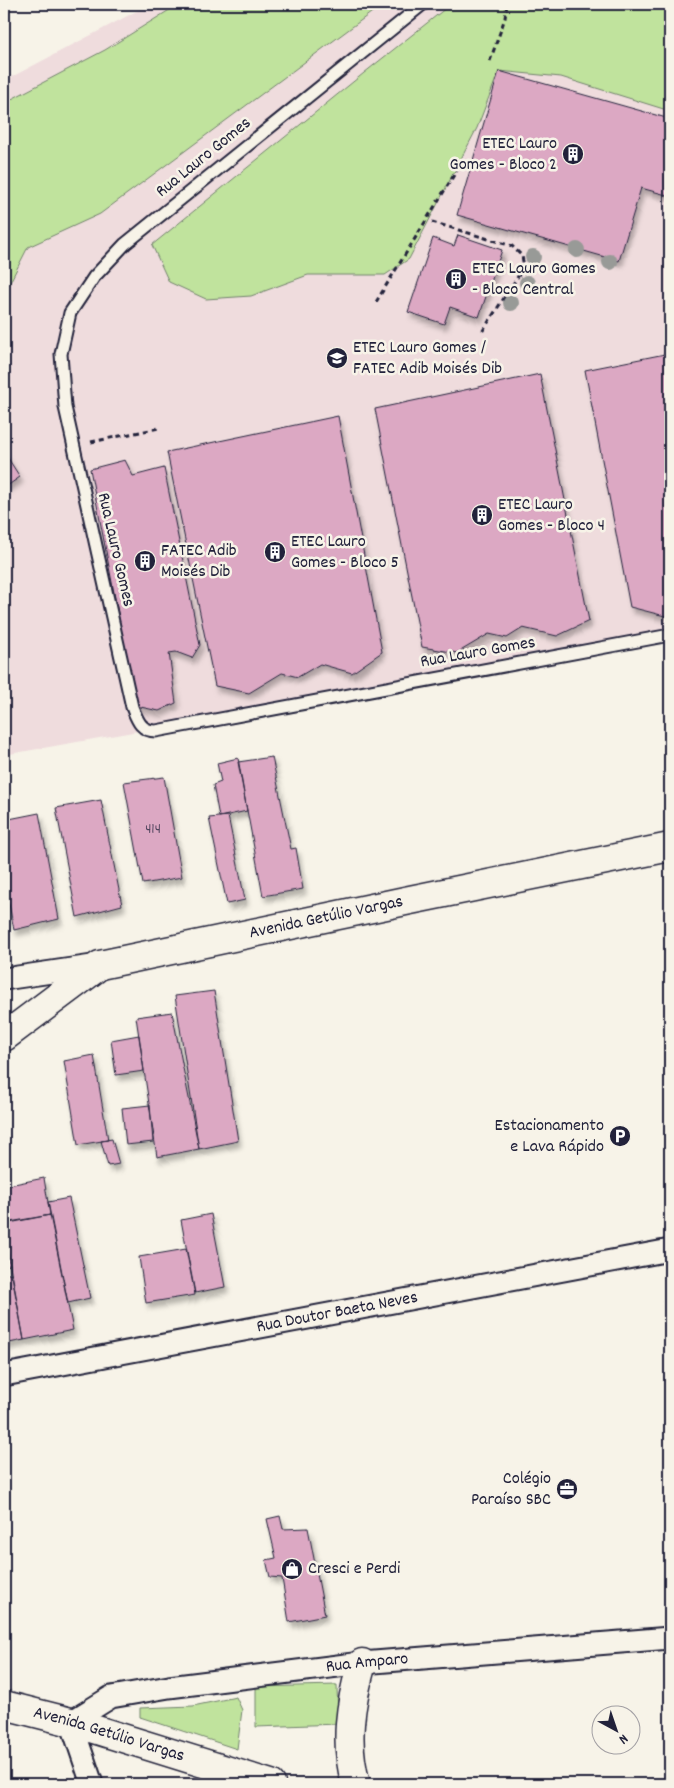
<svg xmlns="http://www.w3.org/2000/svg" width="674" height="1788" font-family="Dekko,sans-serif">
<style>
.built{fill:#efdcdd}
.green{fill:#c0e39d;stroke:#71826c}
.building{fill:#dca8c3;stroke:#22223b;filter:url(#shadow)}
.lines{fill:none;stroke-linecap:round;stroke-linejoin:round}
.lane-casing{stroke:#22223b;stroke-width:15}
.street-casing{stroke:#22223b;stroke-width:25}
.secondary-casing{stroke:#22223b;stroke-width:31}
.path{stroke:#22223b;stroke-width:3;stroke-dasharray:5 4;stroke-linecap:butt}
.lane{stroke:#f7f3e8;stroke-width:11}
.street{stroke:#f7f3e8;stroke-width:21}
.secondary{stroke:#f7f3e8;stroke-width:28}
.tree{fill:#989a97}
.labels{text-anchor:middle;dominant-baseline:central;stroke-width:5;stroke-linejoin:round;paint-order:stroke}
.number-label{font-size:15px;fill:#50445d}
.poi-label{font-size:18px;fill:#22223b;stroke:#f7f3e8;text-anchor:start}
.street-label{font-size:18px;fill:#22223b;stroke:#f7f3e8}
</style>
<defs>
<filter id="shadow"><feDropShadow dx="3" dy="5.5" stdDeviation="2.5" flood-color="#0004"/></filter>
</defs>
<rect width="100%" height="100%" fill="#f7f3e8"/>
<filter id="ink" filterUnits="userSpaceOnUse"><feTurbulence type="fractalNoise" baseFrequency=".02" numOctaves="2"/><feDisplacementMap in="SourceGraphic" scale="10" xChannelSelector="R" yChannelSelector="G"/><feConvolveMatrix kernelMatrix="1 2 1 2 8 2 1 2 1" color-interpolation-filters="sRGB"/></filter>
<g filter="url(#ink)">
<path class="built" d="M 150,4 L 670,4 L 670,636 L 4,755 L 4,81 Z"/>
<path class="green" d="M 179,4 L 383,4 L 100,214 L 28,247 L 4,294 L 4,103 L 105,50 Z
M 451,4 L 670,4 L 670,111 L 561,77 L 499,71 L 477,128 L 409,259 L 385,275 L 308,275 L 251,296 L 206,299 L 169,282 L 152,245 L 364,73 Z
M 337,1685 L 338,1724 L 256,1727 L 256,1687 Z
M 236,1697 L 242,1710 L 237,1749 L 140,1717 L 140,1708 L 193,1706 Z"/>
<path class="building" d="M 499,71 L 670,119 L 670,196 L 641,188 L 619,261 L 457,215 Z
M 458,235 L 502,250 L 479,317 L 450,307 L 444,324 L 408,312 L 433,238 L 454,246 Z
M 670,353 L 670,613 L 665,616 L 630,607 L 585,370 Z
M 540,374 L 589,621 L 557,636 L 523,628 L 507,638 L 489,634 L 457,653 L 422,647 L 375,409 Z
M 338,416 L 382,652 L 352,673 L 320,664 L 298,677 L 282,673 L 249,693 L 215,686 L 167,452 Z
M 4,452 L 20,477 L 4,488 Z
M 125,460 L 133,476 L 164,468 L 200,645 L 192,658 L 176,652 L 169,653 L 176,703 L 159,711 L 136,706 L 90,469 Z
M 272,757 L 291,849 L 296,848 L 303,889 L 263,896 L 238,762 Z
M 238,758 L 247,811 L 219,817 L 213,785 L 221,782 L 217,763 Z
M 164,777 L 182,877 L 143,884 L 124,782 Z
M 101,800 L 122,905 L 77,917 L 56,808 Z
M 39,813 L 59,919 L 14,930 L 4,878 L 4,820 Z
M 228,816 L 245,900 L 227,904 L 209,818 Z
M 214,991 L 238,1141 L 199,1149 L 175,996 Z
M 172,1012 L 199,1149 L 157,1157 L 136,1017 Z
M 139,1035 L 144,1071 L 116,1075 L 111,1040 Z
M 94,1055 L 108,1140 L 78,1145 L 64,1061 Z
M 150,1105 L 153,1142 L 126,1145 L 122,1108 Z
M 112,1139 L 119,1164 L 108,1166 L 101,1141 Z
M 44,1178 L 50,1215 L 4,1223 L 4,1186 Z
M 69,1198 L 90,1298 L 68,1303 L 48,1202 Z
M 211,1214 L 225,1287 L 195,1293 L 181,1220 Z
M 50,1215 L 73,1330 L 24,1340 L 4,1234 L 4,1224 Z
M 4,1234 L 10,1265 L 4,1266 Z
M 186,1249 L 195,1295 L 146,1303 L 139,1257 Z
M 12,1273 L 24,1340 L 4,1344 L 4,1275 Z
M 670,1298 L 670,1333 L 663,1300 Z
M 280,1516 L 283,1529 L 308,1528 L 325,1615 L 289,1622 L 282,1578 L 270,1577 L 266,1560 L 276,1558 L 267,1519 Z"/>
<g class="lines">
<g class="lane-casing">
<path id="lane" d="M 423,4 L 125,244 L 94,277 L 70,313 L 61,354 L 65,407 L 132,707 C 137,719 140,731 156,731 L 670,635"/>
</g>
<g class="street-casing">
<g id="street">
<path d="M 4,979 L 99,965"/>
<path id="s1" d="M 4,1375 L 670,1250"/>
<path id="s2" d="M 92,1784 L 71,1722 L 111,1697 L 169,1687 L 362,1663 L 670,1638"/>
</g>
</g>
<g class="secondary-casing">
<g id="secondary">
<path id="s3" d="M 4,1037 L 100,965 L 410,900 L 670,847"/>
<path id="s4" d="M 4,1705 L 71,1722 L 271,1784"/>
<path d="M 356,1784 C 344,1743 350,1704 362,1663"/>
</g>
</g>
<path class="path" d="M 490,61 L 505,18 L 507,4
M 432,222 L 512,246 L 522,256 L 524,267 L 482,332
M 376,302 L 457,170
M 91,442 L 159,428"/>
<use href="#lane" class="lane"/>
<use href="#street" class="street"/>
<use href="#secondary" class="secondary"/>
</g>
<g class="tree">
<circle cx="577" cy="250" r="8"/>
<circle cx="533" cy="257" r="8"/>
<circle cx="610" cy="262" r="8"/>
<circle cx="527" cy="283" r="8"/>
<circle cx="511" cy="303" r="8"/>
</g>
</g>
<defs>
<g id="building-disc" transform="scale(1.125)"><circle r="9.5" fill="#22223b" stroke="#f7f3e8"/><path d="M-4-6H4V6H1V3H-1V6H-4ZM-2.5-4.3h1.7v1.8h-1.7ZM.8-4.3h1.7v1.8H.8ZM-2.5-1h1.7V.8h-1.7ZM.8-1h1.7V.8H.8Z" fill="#fff"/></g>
<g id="university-disc" transform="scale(1.125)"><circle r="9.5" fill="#22223b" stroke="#f7f3e8"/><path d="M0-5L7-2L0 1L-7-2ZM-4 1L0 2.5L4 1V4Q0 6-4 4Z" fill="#fff"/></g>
<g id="parking-disc" transform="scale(1.125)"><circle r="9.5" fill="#22223b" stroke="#f7f3e8"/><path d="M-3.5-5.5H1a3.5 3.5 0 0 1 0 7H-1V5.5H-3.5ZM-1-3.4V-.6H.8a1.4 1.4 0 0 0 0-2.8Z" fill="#fff"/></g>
<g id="office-disc" transform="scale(1.125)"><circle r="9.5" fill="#22223b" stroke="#f7f3e8"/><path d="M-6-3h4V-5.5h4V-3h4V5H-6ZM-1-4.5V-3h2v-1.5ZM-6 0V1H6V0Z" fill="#fff"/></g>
<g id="shop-disc" transform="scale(1.125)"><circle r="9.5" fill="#22223b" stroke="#f7f3e8"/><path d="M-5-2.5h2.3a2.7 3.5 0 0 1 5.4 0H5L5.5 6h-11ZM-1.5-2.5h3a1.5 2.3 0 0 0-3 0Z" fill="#fff"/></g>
</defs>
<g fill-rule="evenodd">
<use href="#building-disc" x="573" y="154"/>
<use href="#building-disc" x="456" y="279"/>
<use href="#university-disc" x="337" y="358"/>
<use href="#building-disc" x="482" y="515"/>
<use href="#building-disc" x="275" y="552"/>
<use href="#building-disc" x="145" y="561"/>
<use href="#parking-disc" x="620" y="1136"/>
<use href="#office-disc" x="567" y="1489"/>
<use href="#shop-disc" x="292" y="1569"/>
</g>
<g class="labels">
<g class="number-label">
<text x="153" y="830">414</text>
</g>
<g class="poi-label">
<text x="557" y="144" text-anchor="end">ETEC Lauro<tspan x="557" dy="21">Gomes - Bloco 2</tspan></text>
<text x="472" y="269">ETEC Lauro Gomes<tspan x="472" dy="21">- Bloco Central</tspan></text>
<text x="353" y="348">ETEC Lauro Gomes /<tspan x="353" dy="21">FATEC Adib Moisés Dib</tspan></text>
<text x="498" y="505">ETEC Lauro<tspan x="498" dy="21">Gomes - Bloco 4</tspan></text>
<text x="291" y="542">ETEC Lauro<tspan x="291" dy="21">Gomes - Bloco 5</tspan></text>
<text x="161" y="551">FATEC Adib<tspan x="161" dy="21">Moisés Dib</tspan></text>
<text x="604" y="1126" text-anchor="end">Estacionamento<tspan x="604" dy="21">e Lava Rápido</tspan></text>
<text x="551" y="1479" text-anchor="end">Colégio<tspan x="551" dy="21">Paraíso SBC</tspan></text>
<text x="308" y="1569">Cresci e Perdi</text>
</g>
<g class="street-label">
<text transform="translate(204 158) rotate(-39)">Rua Lauro Gomes</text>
<text transform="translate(115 550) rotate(77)">Rua Lauro Gomes</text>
<text transform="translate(478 653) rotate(-10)">Rua Lauro Gomes</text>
<text stroke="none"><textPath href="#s3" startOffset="351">Avenida Getúlio Vargas</textPath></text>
<text stroke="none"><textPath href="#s1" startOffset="339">Rua Doutor Baeta Neves</textPath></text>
<text stroke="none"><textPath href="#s2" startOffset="371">Rua Amparo</textPath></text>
<text stroke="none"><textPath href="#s4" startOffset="109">Avenida Getúlio Vargas</textPath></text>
</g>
</g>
<rect width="674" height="1788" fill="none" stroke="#f7f3e8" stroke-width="20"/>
<rect x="10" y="10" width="654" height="1768" fill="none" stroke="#22223b" stroke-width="2" filter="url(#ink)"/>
<g transform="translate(616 1730) rotate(140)"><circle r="24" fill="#f7f3e8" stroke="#a29fa3"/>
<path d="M0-4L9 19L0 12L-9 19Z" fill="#22223b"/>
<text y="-8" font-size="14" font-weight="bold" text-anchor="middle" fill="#22223b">N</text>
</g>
</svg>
